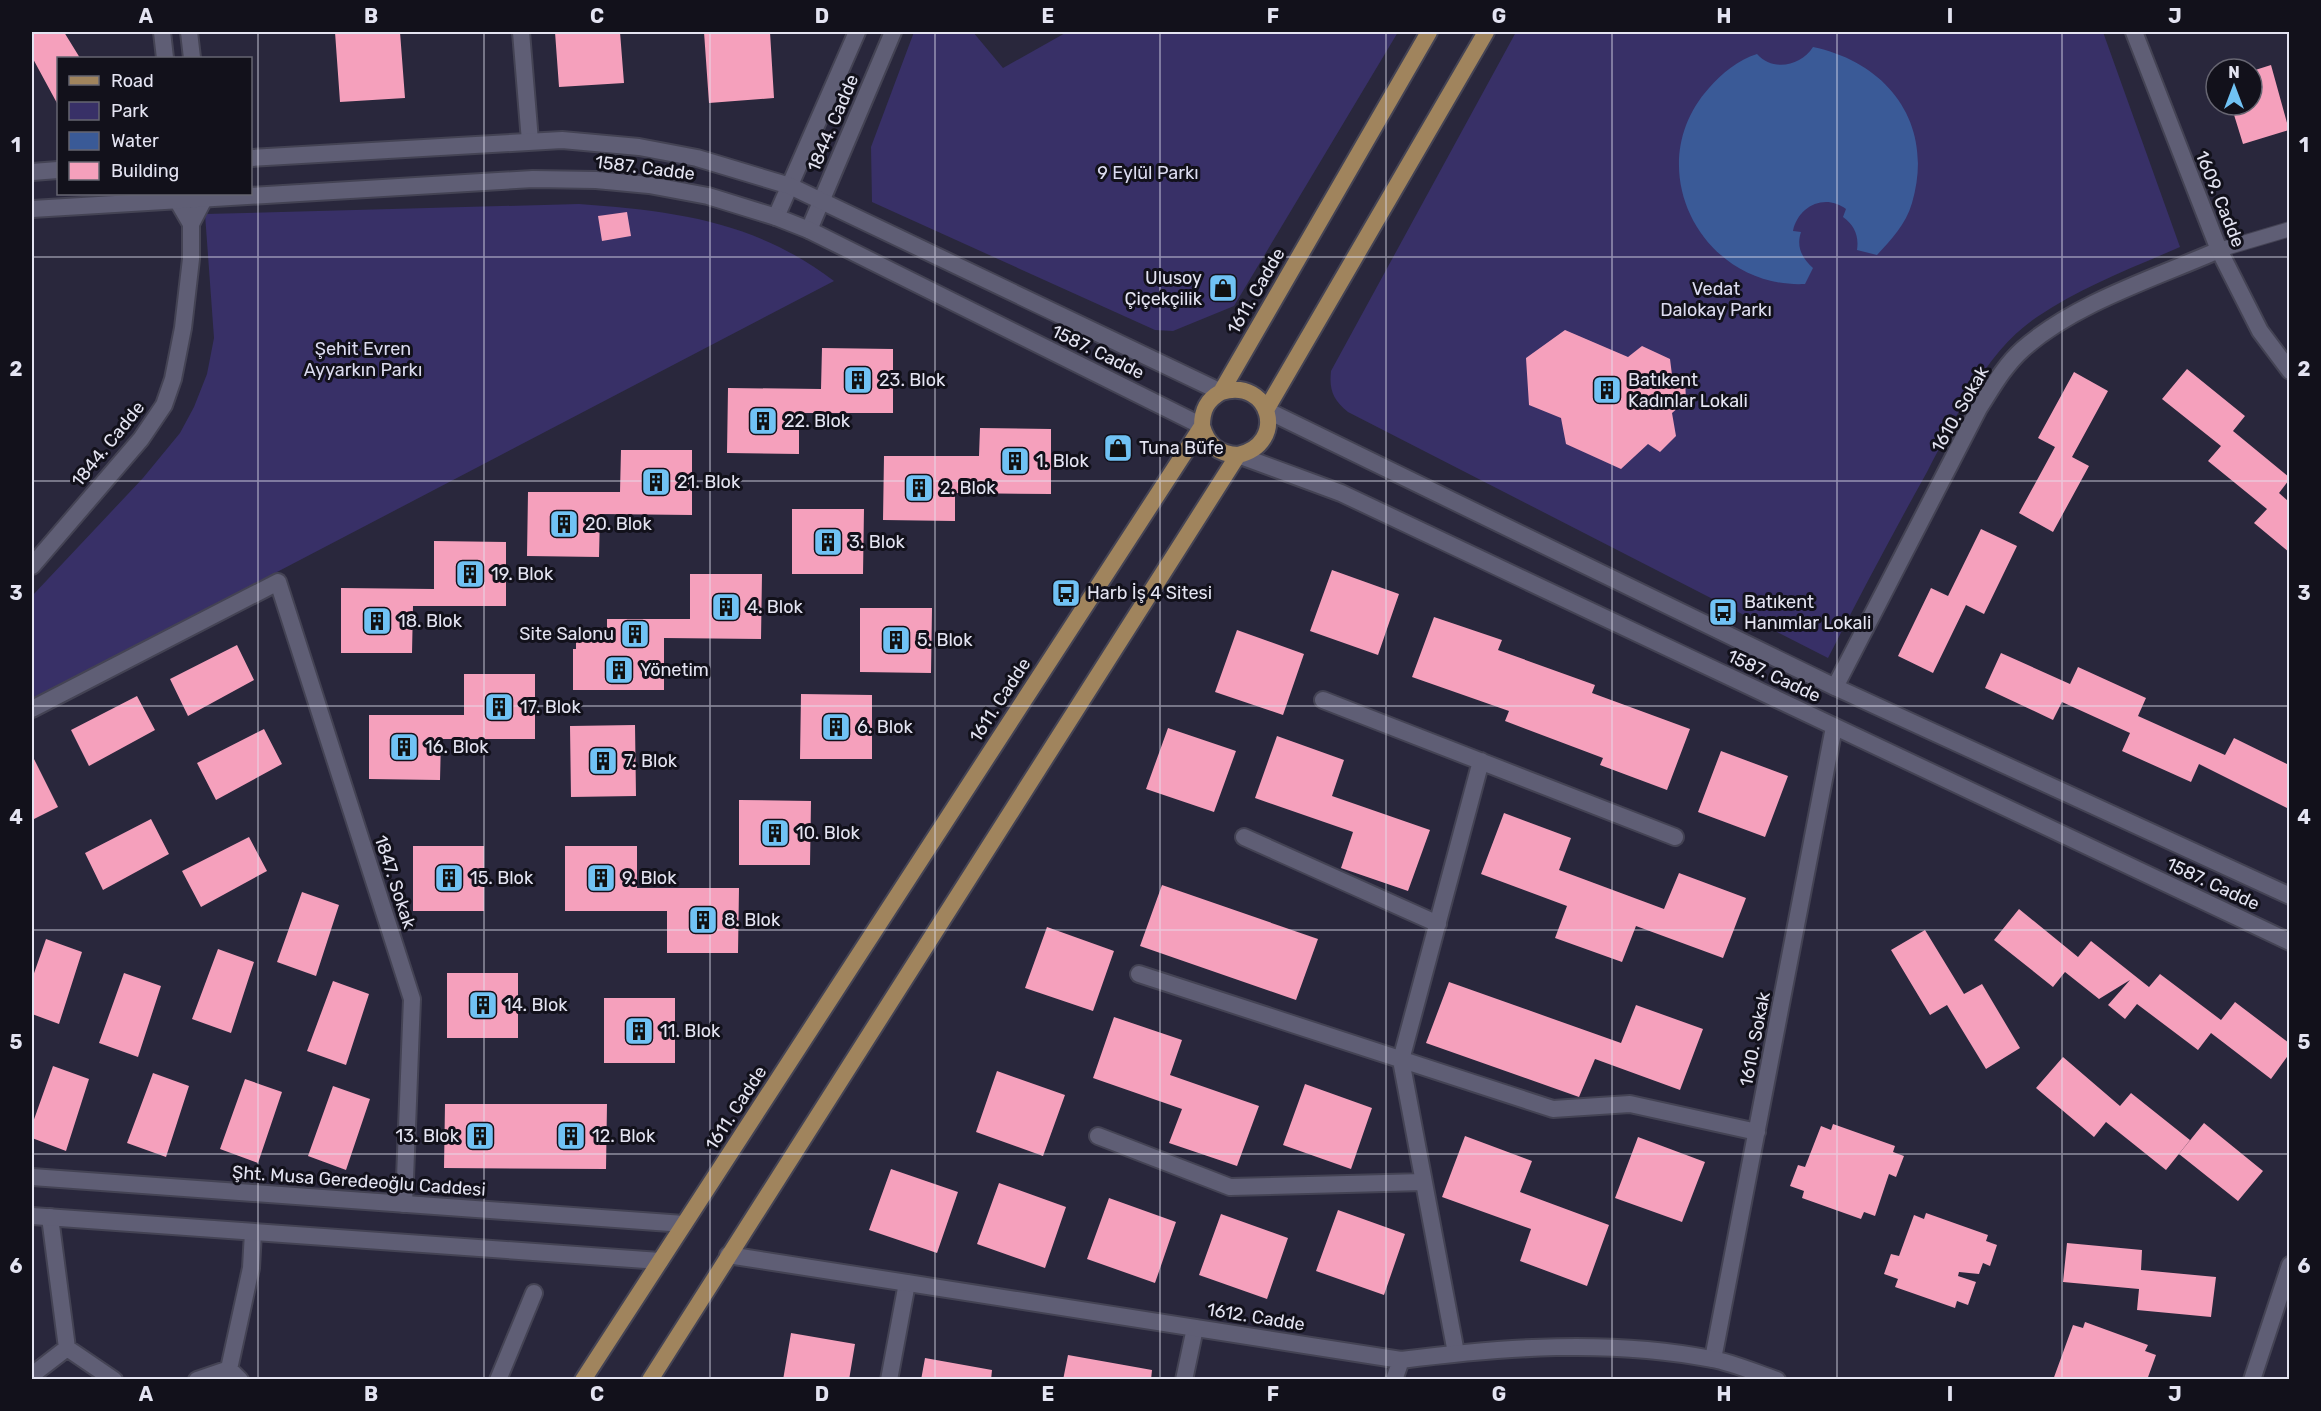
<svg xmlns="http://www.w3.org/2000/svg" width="2321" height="1411" font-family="Rubik,sans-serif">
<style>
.green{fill:#383067}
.water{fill:#3a5a97}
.building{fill:#f5a0bc}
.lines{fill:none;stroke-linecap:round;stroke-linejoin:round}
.service-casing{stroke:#444354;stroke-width:16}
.minor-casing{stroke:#444354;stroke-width:20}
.tertiary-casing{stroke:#444354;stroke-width:20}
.secondary-casing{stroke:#444354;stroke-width:20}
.primary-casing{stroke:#444354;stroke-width:20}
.service{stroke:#5f5e75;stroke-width:14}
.minor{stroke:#5f5e75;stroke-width:16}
.tertiary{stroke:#5f5e75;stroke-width:16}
.secondary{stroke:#5f5e75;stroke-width:16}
.primary{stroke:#a0845d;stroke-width:16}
.grid{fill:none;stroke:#e4e4f2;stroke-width:1.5;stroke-opacity:0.55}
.labels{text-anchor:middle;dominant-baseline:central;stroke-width:6;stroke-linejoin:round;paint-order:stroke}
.street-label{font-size:18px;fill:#e4e4f2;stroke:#12111b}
.park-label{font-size:18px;fill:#dcdcf0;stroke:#12111b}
.poi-label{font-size:18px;fill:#e4e4f2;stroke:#12111b;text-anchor:start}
.neatline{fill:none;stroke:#e4e4f2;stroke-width:2}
.grid-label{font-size:20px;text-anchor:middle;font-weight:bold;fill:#e4e4f2}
</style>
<rect width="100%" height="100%" fill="#29273c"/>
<path class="green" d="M 914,32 L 973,32 L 1003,68 L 1067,32 L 1398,32 L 1234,306 L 1173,331 L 1155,330 L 872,202 L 871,147 Z
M 1516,32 L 2103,32 L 2180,247 C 2132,268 2081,287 2037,317 C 1984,353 1956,418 1927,472 C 1893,533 1860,595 1828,658 L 1348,412 C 1333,400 1329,390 1331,371 Z
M 579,204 C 675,211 755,221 834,281 L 32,700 L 32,596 L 143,478 L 180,433 L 194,407 L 207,374 L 214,338 L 205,214 Z"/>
<path class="water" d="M 1813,47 C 1889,63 1935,125 1912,203 C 1906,224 1891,240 1877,255 L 1857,250 C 1859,236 1855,226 1843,217 L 1846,209 C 1825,193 1798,206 1793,231 L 1801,232 C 1796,247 1802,258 1813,268 L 1805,284 C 1702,289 1638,167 1709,88 C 1722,73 1738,60 1757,54 C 1773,72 1801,66 1813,47 Z"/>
<path class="building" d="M 32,32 L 64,32 L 80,58 L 58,58 L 58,105 L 32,57 Z
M 335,32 L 400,32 L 405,98 L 340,102 Z
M 555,32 L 620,32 L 624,83 L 559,87 Z
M 704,32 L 770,32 L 774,98 L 709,103 Z
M 2271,65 L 2289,130 L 2243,144 L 2231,105 L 2252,105 L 2252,71 Z
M 627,212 L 631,236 L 602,241 L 598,216 Z
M 1565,330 L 1628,357 L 1642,346 L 1670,359 L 1672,375 L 1685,378 L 1686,401 L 1672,413 L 1676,436 L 1660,452 L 1648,444 L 1621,469 L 1566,444 L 1561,418 L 1529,405 L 1526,358 Z
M 822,348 L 893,349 L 893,413 L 799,413 L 799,454 L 727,453 L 728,388 L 821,389 Z
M 2187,369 L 2245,416 L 2233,431 L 2289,477 L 2289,480 L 2279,493 L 2289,502 L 2289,552 L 2254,523 L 2267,509 L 2208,461 L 2221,446 L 2162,399 Z
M 2074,372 L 2108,391 L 2072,457 L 2089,466 L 2053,532 L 2019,513 L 2055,447 L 2038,438 Z
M 980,428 L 1051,429 L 1051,494 L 955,493 L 955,521 L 883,520 L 884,456 L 979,456 Z
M 621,450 L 692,450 L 692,515 L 600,514 L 599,557 L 527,556 L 528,492 L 620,492 Z
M 792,509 L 864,509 L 863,574 L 792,574 Z
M 1981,529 L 2017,546 L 1984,614 L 1966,605 L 1933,673 L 1898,656 L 1931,588 L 1948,596 Z
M 434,541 L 506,542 L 506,606 L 413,606 L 412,653 L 341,653 L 341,588 L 434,589 Z
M 1332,570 L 1399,594 L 1378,655 L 1310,631 Z
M 690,574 L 762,574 L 761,639 L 664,638 L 664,690 L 573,690 L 573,649 L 576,649 L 576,634 L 607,634 L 607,619 L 690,619 Z
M 860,608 L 932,608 L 931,673 L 860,672 Z
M 1434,617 L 1502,640 L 1498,650 L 1595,685 L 1592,693 L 1690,729 L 1667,790 L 1600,765 L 1603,758 L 1505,721 L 1509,711 L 1412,677 Z
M 1237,630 L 1304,654 L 1283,715 L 1215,692 Z
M 237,645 L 254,680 L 188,716 L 170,679 Z
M 2001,653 L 2070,684 L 2078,667 L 2146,698 L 2138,716 L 2225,755 L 2234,738 L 2289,765 L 2289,809 L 2199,764 L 2191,782 L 2122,751 L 2130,733 L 2062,702 L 2053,720 L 1985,688 Z
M 464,674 L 535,674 L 535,739 L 441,739 L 440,780 L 369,779 L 369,715 L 464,715 Z
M 801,694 L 872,695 L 872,759 L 800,759 Z
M 137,696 L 155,730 L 89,766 L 71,730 Z
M 635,725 L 636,796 L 571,797 L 570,726 Z
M 1168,728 L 1236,751 L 1214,812 L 1146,789 Z
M 264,729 L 282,764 L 216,800 L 197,763 Z
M 1277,736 L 1344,760 L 1332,796 L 1430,830 L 1408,891 L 1341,868 L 1353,832 L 1255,798 Z
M 1721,751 L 1788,776 L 1765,837 L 1698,812 Z
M 32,755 L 58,807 L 32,820 Z
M 739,800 L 811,801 L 810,865 L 739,865 Z
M 1504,813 L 1571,838 L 1559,870 L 1664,909 L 1679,873 L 1746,898 L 1723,958 L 1636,926 L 1622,962 L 1555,938 L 1567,906 L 1481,874 Z
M 151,819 L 169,854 L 103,890 L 85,853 Z
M 249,837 L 267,871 L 201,907 L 182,871 Z
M 413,846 L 484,846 L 484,911 L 413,911 Z
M 565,846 L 637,846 L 637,888 L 739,888 L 738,953 L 667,953 L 667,911 L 565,911 Z
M 1162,885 L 1318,939 L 1296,1000 L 1140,946 Z
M 302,892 L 339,905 L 316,976 L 277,962 Z
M 2019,909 L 2078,957 L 2091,941 L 2149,987 L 2160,974 L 2221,1020 L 2235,1002 L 2289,1043 L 2289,1054 L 2271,1079 L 2211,1033 L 2198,1050 L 2137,1004 L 2125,1019 L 2108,1005 L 2130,980 L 2099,999 L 2065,972 L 2053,987 L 1994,940 Z
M 1047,927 L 1114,951 L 1093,1011 L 1025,988 Z
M 1925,930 L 1964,994 L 1982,984 L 2020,1048 L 1986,1069 L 1947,1005 L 1930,1015 L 1891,950 Z
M 46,939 L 82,952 L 59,1024 L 32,1014 L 32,979 Z
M 218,949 L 254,962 L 231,1033 L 192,1019 Z
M 124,973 L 161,986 L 138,1057 L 99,1043 Z
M 447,973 L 518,973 L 518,1038 L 447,1038 Z
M 333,981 L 369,994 L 346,1065 L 307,1051 Z
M 1449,982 L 1621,1043 L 1636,1005 L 1703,1029 L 1680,1090 L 1595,1059 L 1579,1097 L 1426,1043 Z
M 604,998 L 675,998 L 675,1063 L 604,1063 Z
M 1114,1017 L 1182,1040 L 1170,1075 L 1259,1106 L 1237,1166 L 1169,1143 L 1182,1109 L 1093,1078 Z
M 2063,1057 L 2120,1106 L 2131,1093 L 2190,1140 L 2166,1170 L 2106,1122 L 2094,1137 L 2036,1088 Z
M 53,1066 L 89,1079 L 66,1151 L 32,1138 L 32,1125 Z
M 997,1071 L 1065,1095 L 1043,1156 L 976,1132 Z
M 153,1073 L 189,1086 L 166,1157 L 127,1143 Z
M 245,1079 L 282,1092 L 258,1163 L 220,1149 Z
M 1305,1084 L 1372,1108 L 1351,1169 L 1283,1145 Z
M 333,1086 L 370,1099 L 346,1170 L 308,1156 Z
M 445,1104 L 607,1104 L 606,1169 L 444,1168 Z
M 2204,1123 L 2263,1171 L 2238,1201 L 2179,1154 Z
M 1833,1124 L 1895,1146 L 1893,1152 L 1904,1156 L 1896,1177 L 1889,1174 L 1875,1216 L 1864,1212 L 1861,1219 L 1802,1198 L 1804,1191 L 1790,1186 L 1798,1165 L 1805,1167 L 1821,1126 L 1831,1130 Z
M 1465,1136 L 1532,1161 L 1520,1192 L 1609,1225 L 1587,1286 L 1520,1261 L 1531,1229 L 1442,1197 Z
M 1638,1137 L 1705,1162 L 1682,1222 L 1615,1198 Z
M 891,1169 L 958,1192 L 937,1253 L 869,1230 Z
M 999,1183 L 1066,1207 L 1045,1268 L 977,1244 Z
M 1109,1198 L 1176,1222 L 1155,1283 L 1087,1259 Z
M 1338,1210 L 1405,1234 L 1384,1295 L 1316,1271 Z
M 1926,1213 L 1988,1235 L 1986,1241 L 1997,1245 L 1990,1266 L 1983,1263 L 1979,1274 L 1959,1272 L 1958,1276 L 1976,1282 L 1968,1305 L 1957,1301 L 1955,1308 L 1895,1287 L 1898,1279 L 1884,1274 L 1891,1254 L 1899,1256 L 1914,1215 L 1924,1219 Z
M 1221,1214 L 1288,1238 L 1267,1299 L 1199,1275 Z
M 2067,1243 L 2142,1250 L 2141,1270 L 2216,1277 L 2211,1317 L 2137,1310 L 2139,1289 L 2063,1282 Z
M 2085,1322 L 2148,1345 L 2145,1351 L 2156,1355 L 2147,1380 L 2053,1380 L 2073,1325 L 2083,1328 Z
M 791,1333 L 855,1344 L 849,1380 L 783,1380 Z
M 1068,1355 L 1152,1370 L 1151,1380 L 1063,1380 Z
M 925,1358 L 992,1370 L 991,1380 L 921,1380 Z"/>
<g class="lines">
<g class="service-casing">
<path id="service" d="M 2219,250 L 2290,229"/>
</g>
<g class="minor-casing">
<path id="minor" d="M 521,32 L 530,141
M 1835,687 L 1979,408 C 1992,388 2004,366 2023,349 C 2075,303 2155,278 2219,250
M 1323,700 L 1675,837
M 32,709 L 278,582 L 412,999 L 404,1204
M 1244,837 L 1438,924
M 1139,974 L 1553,1109 L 1630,1104 L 1757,1132
M 1098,1136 L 1230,1187 L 1424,1182
M 50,1217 L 67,1348 L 114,1380
M 1456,1353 L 1401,1060 L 1481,761
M 1713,1359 L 1834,727
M 229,1369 L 240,1380
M 32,1375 L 67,1348
M 197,1380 L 229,1369 L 251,1268 L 253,1232
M 498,1380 L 534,1293
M 889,1380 L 907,1283
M 1184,1380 L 1195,1328"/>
</g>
<g class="tertiary-casing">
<path id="tertiary" d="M 162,32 L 165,58
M 189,32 L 192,58
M 2134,32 L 2219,250 L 2260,331 L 2290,371
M 176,194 L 177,200 L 191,224 L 204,199 L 203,194
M 776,217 L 857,32
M 809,230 L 893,32
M 32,566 L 141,439 L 164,405 L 173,379 L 183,328 L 191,259 L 191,224
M 32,1177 L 684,1224
M 32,1216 L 660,1261
M 728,1255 L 1401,1360 C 1503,1347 1610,1339 1712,1359 C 1734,1363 1756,1373 1777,1380
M 1394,1380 L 1401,1360"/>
</g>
<g class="secondary-casing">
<path id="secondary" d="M 250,158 L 562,140 L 639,147 L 697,158 L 790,186 L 1221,392
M 32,172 L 58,170
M 32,209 L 533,179 L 596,180 L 649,185 L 708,196 L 776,217 L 809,230 L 1202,426
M 1266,410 L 1835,687 L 2290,896
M 1238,455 L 1341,493 L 2290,942
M 2252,1380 L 2290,1265"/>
</g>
<g class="primary-casing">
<path id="primary" d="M 1266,410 L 1486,32
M 1202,426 C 1207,444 1218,454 1238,455
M 583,1380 L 1202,426 C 1202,410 1207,400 1221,392 L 1429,32
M 650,1380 L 1238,455 C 1288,444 1271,377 1221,392"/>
</g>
<use href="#service" class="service"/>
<use href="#minor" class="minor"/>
<use href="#tertiary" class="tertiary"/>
<use href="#secondary" class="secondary"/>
<use href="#primary" class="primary"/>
</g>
<path class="grid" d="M 258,32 L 258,1380M 484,32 L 484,1380M 710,32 L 710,1380M 935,32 L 935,1380M 1160,32 L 1160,1380M 1386,32 L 1386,1380M 1612,32 L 1612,1380M 1837,32 L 1837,1380M 2062,32 L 2062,1380M 32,257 L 2290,257M 32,481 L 2290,481M 32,706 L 2290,706M 32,930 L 2290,930M 32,1154 L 2290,1154"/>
<defs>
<g id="shop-square" transform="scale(1.5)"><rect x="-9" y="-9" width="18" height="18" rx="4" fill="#70c2f4" stroke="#12111b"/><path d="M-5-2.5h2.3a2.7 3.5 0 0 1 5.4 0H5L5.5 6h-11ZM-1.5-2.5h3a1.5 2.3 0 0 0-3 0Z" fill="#111"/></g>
<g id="building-square" transform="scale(1.5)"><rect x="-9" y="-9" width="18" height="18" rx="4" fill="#70c2f4" stroke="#12111b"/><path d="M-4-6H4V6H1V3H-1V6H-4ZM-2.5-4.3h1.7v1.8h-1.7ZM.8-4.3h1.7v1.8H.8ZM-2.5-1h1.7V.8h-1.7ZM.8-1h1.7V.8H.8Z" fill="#111"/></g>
<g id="bus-square" transform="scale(1.5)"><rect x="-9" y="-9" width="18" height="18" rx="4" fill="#70c2f4" stroke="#12111b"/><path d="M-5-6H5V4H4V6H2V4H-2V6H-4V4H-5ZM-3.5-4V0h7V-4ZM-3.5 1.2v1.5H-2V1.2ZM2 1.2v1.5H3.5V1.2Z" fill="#111"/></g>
</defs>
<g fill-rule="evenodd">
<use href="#shop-square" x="1223" y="288"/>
<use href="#building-square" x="858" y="380"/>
<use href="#building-square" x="1607" y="390"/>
<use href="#building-square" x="763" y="421"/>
<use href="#shop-square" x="1118" y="448"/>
<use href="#building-square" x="1015" y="461"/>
<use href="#building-square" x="656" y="482"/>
<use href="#building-square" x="919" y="488"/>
<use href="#building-square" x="564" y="524"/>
<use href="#building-square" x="828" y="542"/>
<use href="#building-square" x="470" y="574"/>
<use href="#bus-square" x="1066" y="593"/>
<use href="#building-square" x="726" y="607"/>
<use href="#bus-square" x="1723" y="612"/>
<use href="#building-square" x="377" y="621"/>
<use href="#building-square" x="635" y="634"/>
<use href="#building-square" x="896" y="640"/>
<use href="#building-square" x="619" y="670"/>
<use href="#building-square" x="499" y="707"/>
<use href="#building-square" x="836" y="727"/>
<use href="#building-square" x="404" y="747"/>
<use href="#building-square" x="603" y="761"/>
<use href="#building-square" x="775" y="833"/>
<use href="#building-square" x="449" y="878"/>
<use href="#building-square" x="601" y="878"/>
<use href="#building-square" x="703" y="920"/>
<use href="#building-square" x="483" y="1005"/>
<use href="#building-square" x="639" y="1031"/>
<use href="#building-square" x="480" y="1136"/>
<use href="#building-square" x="571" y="1136"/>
</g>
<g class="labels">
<g class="street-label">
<text transform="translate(833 123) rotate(-67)">1844. Cadde</text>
<text transform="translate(645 168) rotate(7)">1587. Cadde</text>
<text transform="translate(2220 199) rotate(68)">1609. Cadde</text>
<text transform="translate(1256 291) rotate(-60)">1611. Cadde</text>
<text transform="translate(1098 352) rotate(26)">1587. Cadde</text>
<text transform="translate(1960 409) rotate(-60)">1610. Sokak</text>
<text transform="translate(108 444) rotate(-51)">1844. Cadde</text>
<text transform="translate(1774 676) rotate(25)">1587. Cadde</text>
<text transform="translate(1000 700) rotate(-57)">1611. Cadde</text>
<text transform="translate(395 882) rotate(72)">1847. Sokak</text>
<text transform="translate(2213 884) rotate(25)">1587. Cadde</text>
<text transform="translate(1755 1039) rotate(-79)">1610. Sokak</text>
<text transform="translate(736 1108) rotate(-57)">1611. Cadde</text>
<text transform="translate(359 1181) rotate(4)">Şht. Musa Geredeoğlu Caddesi</text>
<text transform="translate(1256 1317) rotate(9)">1612. Cadde</text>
</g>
<g class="park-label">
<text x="1148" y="173">9 Eylül Parkı</text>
<text x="1716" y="289">Vedat<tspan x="1716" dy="21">Dalokay Parkı</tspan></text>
<text x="363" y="349">Şehit Evren<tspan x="363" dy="21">Ayyarkın Parkı</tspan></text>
</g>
<g class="poi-label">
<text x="1202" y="278" text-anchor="end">Ulusoy<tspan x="1202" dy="21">Çiçekçilik</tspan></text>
<text x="879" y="380">23. Blok</text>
<text x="1628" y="380">Batıkent<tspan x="1628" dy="21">Kadınlar Lokali</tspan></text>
<text x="784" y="421">22. Blok</text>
<text x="1139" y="448">Tuna Büfe</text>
<text x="1036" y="461">1. Blok</text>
<text x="677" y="482">21. Blok</text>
<text x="940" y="488">2. Blok</text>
<text x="585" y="524">20. Blok</text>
<text x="849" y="542">3. Blok</text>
<text x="491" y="574">19. Blok</text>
<text x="1087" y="593">Harb İş 4 Sitesi</text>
<text x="1744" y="602">Batıkent<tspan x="1744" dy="21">Hanımlar Lokali</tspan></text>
<text x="747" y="607">4. Blok</text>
<text x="398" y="621">18. Blok</text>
<text x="614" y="634" text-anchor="end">Site Salonu</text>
<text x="917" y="640">5. Blok</text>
<text x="640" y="670">Yönetim</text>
<text x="520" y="707">17. Blok</text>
<text x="857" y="727">6. Blok</text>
<text x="425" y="747">16. Blok</text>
<text x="624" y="761">7. Blok</text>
<text x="796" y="833">10. Blok</text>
<text x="470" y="878">15. Blok</text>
<text x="622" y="878">9. Blok</text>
<text x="724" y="920">8. Blok</text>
<text x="504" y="1005">14. Blok</text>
<text x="660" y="1031">11. Blok</text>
<text x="459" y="1136" text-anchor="end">13. Blok</text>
<text x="592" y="1136">12. Blok</text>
</g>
</g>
<rect width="2321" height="1411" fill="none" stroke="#12111b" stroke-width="66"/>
<rect x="57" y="57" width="195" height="138" fill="#12111b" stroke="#666571" stroke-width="1.5"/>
<rect x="69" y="76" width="30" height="9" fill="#a0845d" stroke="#666571" stroke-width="1.5"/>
<text x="111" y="87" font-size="18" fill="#e4e4f2">Road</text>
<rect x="69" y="102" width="30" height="18" fill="#383067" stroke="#666571" stroke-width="1.5"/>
<text x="111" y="117" font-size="18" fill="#e4e4f2">Park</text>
<rect x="69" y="132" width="30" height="18" fill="#3a5a97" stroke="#666571" stroke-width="1.5"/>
<text x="111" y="147" font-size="18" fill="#e4e4f2">Water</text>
<rect x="69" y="162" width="30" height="18" fill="#f5a0bc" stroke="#666571" stroke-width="1.5"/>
<text x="111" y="177" font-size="18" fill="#e4e4f2">Building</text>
<g transform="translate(2234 87)"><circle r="28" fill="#12111b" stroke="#666571" stroke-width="1.5"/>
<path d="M0-4.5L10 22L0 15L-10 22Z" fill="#70c2f4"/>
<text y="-9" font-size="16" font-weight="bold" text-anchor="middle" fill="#e4e4f2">N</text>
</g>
<rect x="33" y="33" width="2255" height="1345" class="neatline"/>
<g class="grid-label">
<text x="146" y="23">A</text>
<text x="371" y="23">B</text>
<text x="597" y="23">C</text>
<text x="822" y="23">D</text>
<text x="1048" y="23">E</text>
<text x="1273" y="23">F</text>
<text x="1499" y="23">G</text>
<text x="1724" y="23">H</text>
<text x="1950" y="23">I</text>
<text x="2175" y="23">J</text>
<text x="16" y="152">1</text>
<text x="2304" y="152">1</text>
<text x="16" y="376">2</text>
<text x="2304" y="376">2</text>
<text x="16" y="600">3</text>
<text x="2304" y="600">3</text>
<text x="16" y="824">4</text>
<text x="2304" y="824">4</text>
<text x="16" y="1049">5</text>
<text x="2304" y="1049">5</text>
<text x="16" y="1273">6</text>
<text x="2304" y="1273">6</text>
<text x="146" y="1401">A</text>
<text x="371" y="1401">B</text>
<text x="597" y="1401">C</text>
<text x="822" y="1401">D</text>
<text x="1048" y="1401">E</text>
<text x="1273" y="1401">F</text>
<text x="1499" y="1401">G</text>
<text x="1724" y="1401">H</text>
<text x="1950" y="1401">I</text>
<text x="2175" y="1401">J</text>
</g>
</svg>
